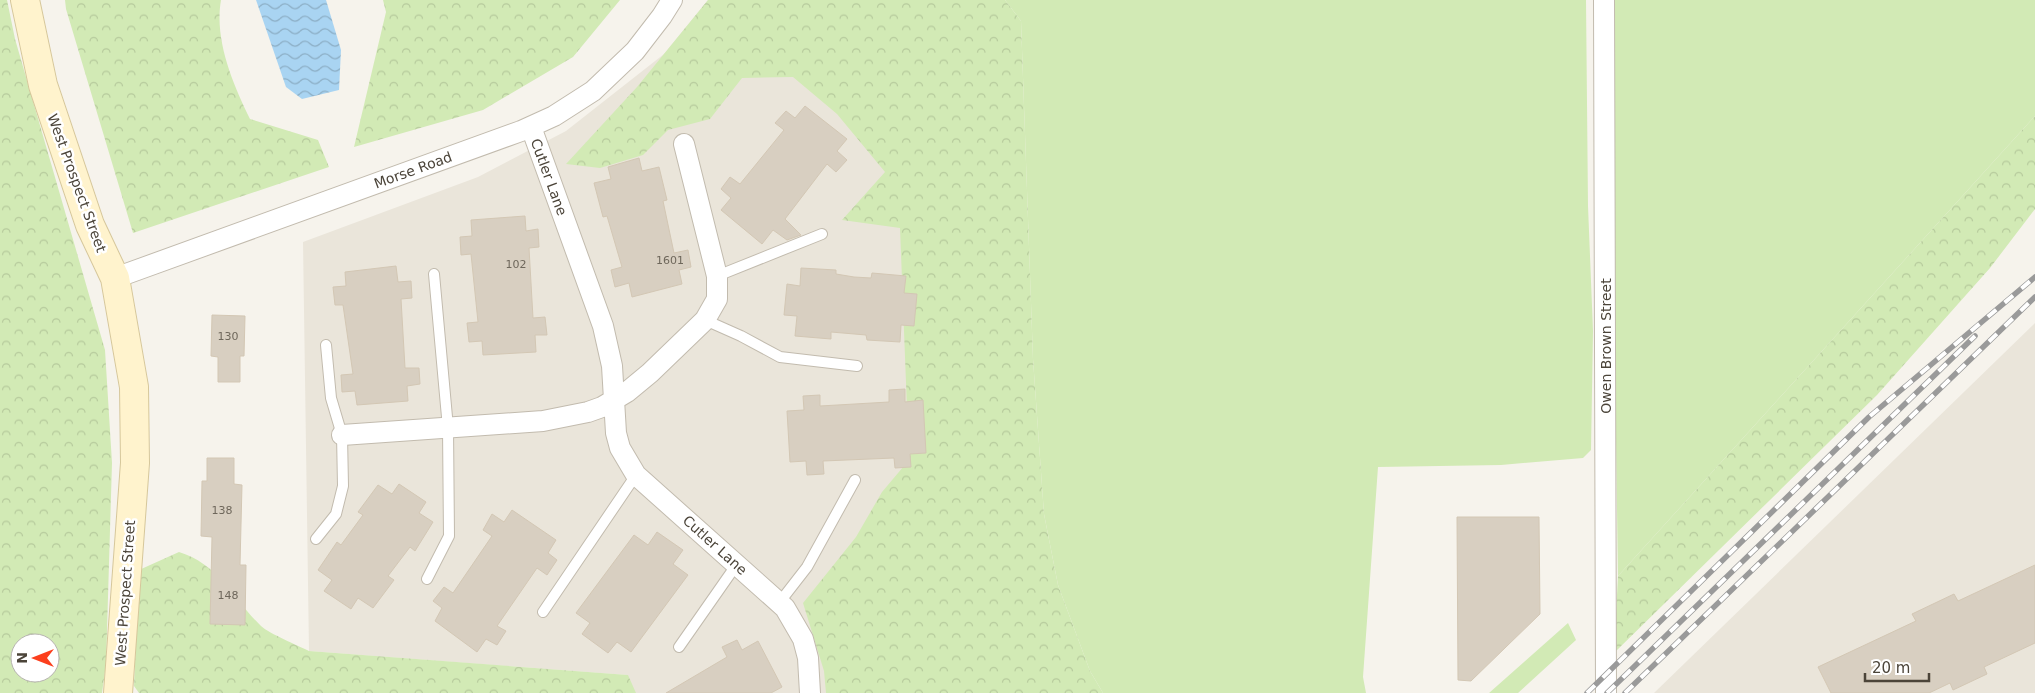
<svg xmlns="http://www.w3.org/2000/svg" width="2035" height="693" font-family="'DejaVu Sans',sans-serif">
<style>
.residential{fill:#eae5da}
.grass{fill:#d2eab5}
.forest{fill:url(#forest-crowns);fill-rule:evenodd}
.water{fill:url(#water-waves)}
.building{fill:#d8cfc1;stroke:#d3c7b4}
.lines{fill:none;stroke-linecap:round;stroke-linejoin:round}
.lane-casing{stroke:#c2bbae;stroke-width:12}
.street-casing{stroke:#c2bbae;stroke-width:22}
.secondary-casing{stroke:#d6c79b;stroke-width:30}
.lane{stroke:#fff;stroke-width:10}
.street{stroke:#fff;stroke-width:20}
.secondary{stroke:#fff3cd;stroke-width:28}
.rail-casing{stroke:#9a9a9a;stroke-width:5.5}
.rail{stroke:#fff;stroke-width:4;stroke-dasharray:11;stroke-linecap:butt}
.labels{text-anchor:middle;dominant-baseline:central;stroke-width:5;stroke-linejoin:round;paint-order:stroke}
.number-label{font-size:11px;fill:#6e675b}
.street-label{font-size:14px;fill:#4b4439;stroke:#fff}
</style>
<defs>
<pattern id="forest-crowns" width="20" height="18" patternUnits="userSpaceOnUse" patternTransform="scale(1.25)"><rect width="20" height="18" fill="#d2eab5"/><path d="M2 6a3 3 0 1 1 6 0M12 15a3 3 0 1 1 6 0" fill="none" stroke="#b6ca9c"/></pattern>
<pattern id="water-waves" width="16" height="10" patternUnits="userSpaceOnUse" patternTransform="scale(1.25)"><rect width="16" height="10" fill="#a9d4f2"/><path d="M0 5q4-4 8 0t8 0" fill="none" stroke="#8caec5"/></pattern>
</defs>
<rect width="100%" height="100%" fill="#f6f3ec"/>
<path class="residential" d="M 708,0 L 947,181 L 971,693 L 628,693 L 627,675 L 309,651 L 303,242 L 478,177 L 566,131 L 664,54 Z
M 2035,323 L 2035,693 L 1654,693 Z"/>
<path class="grass" d="M 1005,0 L 1586,0 L 1588,206 L 1593,331 L 1591,450 L 1583,458 L 1501,465 L 1378,467 L 1363,677 L 1366,693 L 1103,693 L 1090,671 L 1058,585 L 1044,514 L 1033,359 L 1021,21 Z
M 1612,0 L 2035,0 L 2035,116 L 1618,576 L 1613,238 Z
M 1568,623 L 1576,640 L 1518,693 L 1489,693 Z"/>
<path class="forest" d="M 0,0 L 7,0 L 15,39 L 105,350 L 112,463 L 106,664 L 102,693 L 0,693 ZM 20,643 L 50,643 L 50,673 L 20,673 Z
M 65,0 L 221,0 C 214,40 233,84 250,119 L 318,140 L 329,167 L 133,233 L 66,9 Z
M 383,0 L 620,0 L 573,57 L 483,110 L 354,147 L 386,12 Z
M 708,0 L 1005,0 L 1021,21 L 1033,359 L 1044,514 L 1058,585 L 1090,671 L 1103,693 L 826,693 L 824,671 L 803,603 L 856,537 L 882,492 L 909,460 L 900,228 L 842,220 L 885,172 L 837,114 L 793,77 L 742,78 L 710,119 L 668,130 L 643,155 L 600,168 L 566,164 L 637,87 Z
M 2035,116 L 2035,209 L 1990,268 L 1877,395 L 1614,653 L 1618,576 Z
M 179,552 C 220,565 232,598 261,626 C 270,634 297,645 309,651 L 628,675 L 636,693 L 139,693 L 134,686 L 139,570 Z"/>
<path class="water" d="M 256,0 L 326,0 L 341,50 L 339,90 L 302,99 L 286,87 Z"/>
<path class="building" d="M 805,106 L 847,139 L 837,151 L 847,160 L 836,172 L 827,164 L 785,219 L 801,235 L 787,240 L 773,230 L 762,244 L 721,210 L 731,198 L 721,189 L 730,177 L 740,184 L 784,130 L 775,123 L 786,111 L 795,118 Z
M 639,158 L 642,171 L 659,167 L 667,200 L 663,201 L 674,253 L 688,250 L 691,267 L 679,270 L 682,284 L 632,297 L 629,283 L 615,287 L 611,270 L 622,267 L 607,216 L 603,217 L 594,183 L 611,179 L 608,167 Z
M 525,216 L 526,231 L 538,229 L 539,247 L 529,248 L 533,318 L 545,317 L 547,335 L 535,335 L 536,352 L 483,355 L 482,341 L 469,342 L 467,323 L 478,322 L 471,254 L 461,255 L 460,237 L 472,236 L 471,220 Z
M 396,266 L 398,282 L 411,281 L 412,298 L 401,299 L 405,368 L 419,368 L 420,384 L 407,386 L 408,401 L 357,405 L 355,391 L 342,392 L 341,375 L 353,374 L 343,305 L 335,305 L 333,287 L 346,286 L 345,272 Z
M 801,268 L 836,270 L 836,274 L 854,277 L 871,278 L 872,273 L 906,276 L 904,293 L 917,294 L 914,326 L 901,325 L 900,342 L 867,340 L 866,335 L 831,332 L 831,339 L 795,336 L 797,316 L 784,315 L 787,284 L 800,286 Z
M 212,315 L 245,316 L 244,356 L 240,356 L 240,382 L 218,382 L 218,357 L 211,356 Z
M 905,389 L 905,402 L 923,400 L 926,453 L 910,454 L 911,467 L 895,468 L 894,458 L 823,461 L 824,474 L 807,475 L 806,461 L 790,462 L 787,411 L 804,410 L 803,396 L 820,395 L 820,406 L 889,402 L 889,390 Z
M 207,458 L 234,458 L 234,484 L 242,485 L 240,565 L 246,565 L 245,625 L 210,624 L 212,537 L 201,536 L 202,481 L 207,481 Z
M 399,484 L 426,502 L 419,513 L 433,522 L 415,551 L 410,547 L 388,576 L 394,580 L 373,608 L 358,598 L 351,609 L 324,591 L 332,580 L 318,570 L 337,542 L 341,545 L 363,515 L 358,512 L 378,485 L 392,494 Z
M 512,510 L 556,540 L 548,553 L 557,560 L 547,575 L 537,568 L 497,626 L 506,631 L 497,645 L 486,639 L 477,652 L 435,621 L 442,608 L 433,601 L 444,587 L 453,593 L 492,536 L 483,530 L 492,514 L 504,522 Z
M 1457,517 L 1539,517 L 1540,614 L 1471,681 L 1458,680 Z
M 657,532 L 683,550 L 673,564 L 688,575 L 631,652 L 617,642 L 608,653 L 582,634 L 590,623 L 576,613 L 634,535 L 648,545 Z
M 2035,565 L 2035,643 L 1984,667 L 1987,674 L 1953,690 L 1950,683 L 1929,693 L 1831,693 L 1818,667 L 1916,621 L 1912,614 L 1954,594 L 1958,601 Z
M 737,640 L 742,650 L 758,641 L 782,687 L 771,693 L 666,693 L 727,657 L 722,647 Z"/>
<g class="lines">
<g class="lane-casing">
<path id="lane" d="M 717,276 L 822,234
M 705,320 L 741,336 L 780,357 L 857,366
M 316,539 L 336,514 L 343,486 L 342,435 L 331,398 L 326,345
M 427,579 L 449,536 L 448,428 L 434,274
M 779,603 L 807,567 L 855,480
M 543,612 L 636,475
M 679,647 L 737,564"/>
</g>
<g class="street-casing">
<path id="street" d="M 1604,0 L 1606,693
M 531,127 L 603,326 L 612,366 L 616,433 L 620,448 L 636,475 L 785,608 L 803,639 L 808,658 L 810,693
M 115,278 L 521,131 L 554,116 L 593,91 L 635,51 L 662,16 L 672,0
M 342,435 L 543,421 L 588,412 L 602,407 L 627,392 L 650,373 L 705,320 L 717,299 L 717,276 L 684,144"/>
</g>
<g class="secondary-casing">
<path id="secondary" d="M 25,0 L 43,85 L 90,225 L 115,278 L 134,387 L 135,463 L 118,693"/>
</g>
<use href="#lane" class="lane"/>
<use href="#street" class="street"/>
<use href="#secondary" class="secondary"/>
<g class="rail-casing">
<path id="rail" d="M 1587,693 L 1869,417 L 2035,277
M 1607,693 L 1975,336
M 1625,693 L 2035,297"/>
</g>
<use href="#rail" class="rail"/>
</g>
<g class="labels">
<g class="number-label">
<text x="670" y="260">1601</text>
<text x="516" y="264">102</text>
<text x="228" y="336">130</text>
<text x="222" y="510">138</text>
<text x="228" y="595">148</text>
</g>
<g class="street-label">
<text transform="translate(413 170) rotate(-20)">Morse Road</text>
<text transform="translate(549 177) rotate(70)">Cutler Lane</text>
<text transform="translate(77 183) rotate(70)">West Prospect Street</text>
<text transform="translate(1606 346) rotate(-90)">Owen Brown Street</text>
<text transform="translate(715 545) rotate(42)">Cutler Lane</text>
<text transform="translate(125 593) rotate(-86)">West Prospect Street</text>
</g>
</g>
<g transform="translate(35 658) rotate(270)"><circle r="24" fill="#ffffff" stroke="#b7b4b0"/>
<path d="M0-4L9 19L0 12L-9 19Z" fill="#fc3f1d"/>
<text y="-8" font-size="14" font-weight="bold" text-anchor="middle" fill="#4b4439">N</text>
</g>
<path d="M1865 673v8h64v-8" fill="none" stroke="#4b4439" stroke-width="2.5"/>
<text x="1872" y="673" font-size="15" fill="#4b4439" stroke="#ffffff" stroke-width="4" paint-order="stroke">20 m</text>
</svg>
